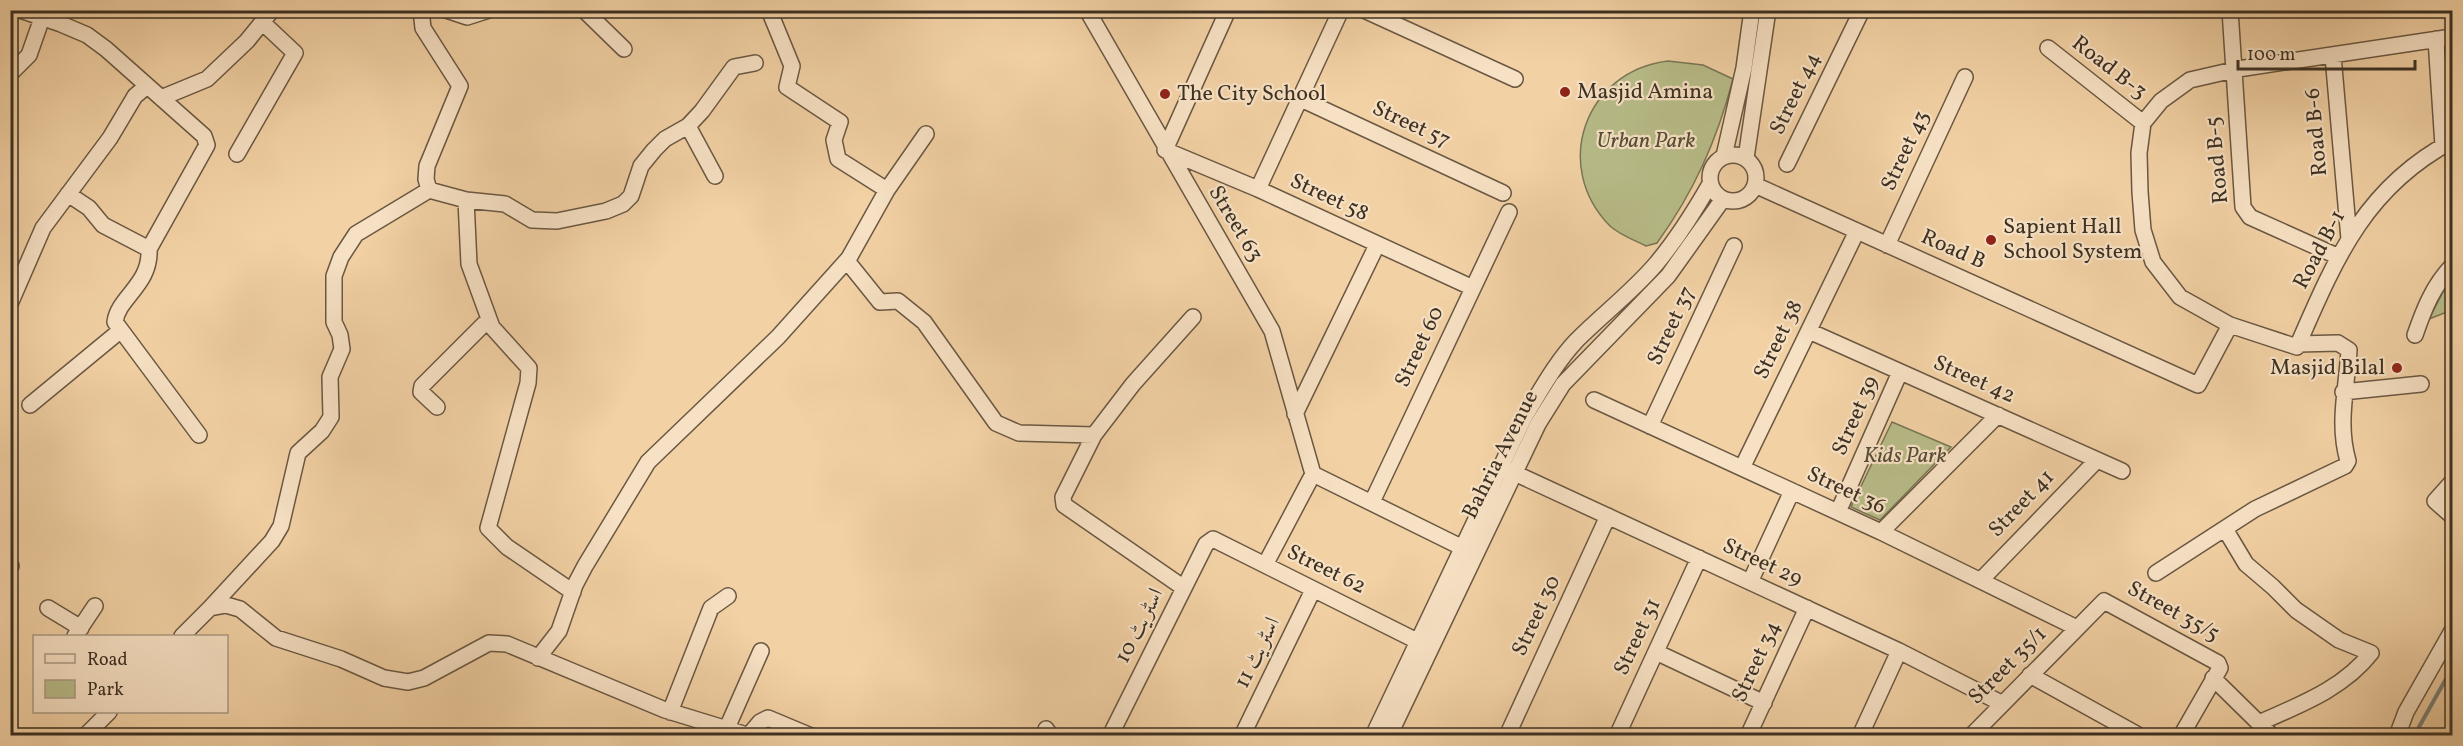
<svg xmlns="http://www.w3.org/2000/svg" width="2463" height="746" font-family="Vollkorn,Amiri,serif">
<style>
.green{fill:#b7bc88;stroke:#7a7656;stroke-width:1.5}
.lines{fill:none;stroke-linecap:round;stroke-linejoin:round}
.stream{stroke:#778078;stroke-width:4}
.minor-casing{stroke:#6a5843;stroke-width:18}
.minor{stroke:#f7e1c4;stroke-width:15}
.poi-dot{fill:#8f2418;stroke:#f7e1c4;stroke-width:2}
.labels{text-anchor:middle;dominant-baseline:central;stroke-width:4.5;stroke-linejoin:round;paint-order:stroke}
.street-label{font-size:22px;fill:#3c3023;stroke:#f7e1c4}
.poi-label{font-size:22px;fill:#3c3023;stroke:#f7e1c4;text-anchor:start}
.park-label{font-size:22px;font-style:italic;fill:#554c37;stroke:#f7e1c4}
</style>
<rect width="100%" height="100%" fill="#f2d1a4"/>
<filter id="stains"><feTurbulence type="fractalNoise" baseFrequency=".00333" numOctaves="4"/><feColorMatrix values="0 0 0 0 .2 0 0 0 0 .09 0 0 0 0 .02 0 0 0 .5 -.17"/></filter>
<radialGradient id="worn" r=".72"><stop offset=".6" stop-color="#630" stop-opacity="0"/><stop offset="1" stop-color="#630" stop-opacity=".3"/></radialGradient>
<path class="green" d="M 1668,61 L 1703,65 L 1733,79 C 1717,140 1694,192 1657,243 L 1646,246 C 1634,240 1620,235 1610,226 C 1551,166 1585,71 1668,61 Z
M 2452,281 L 2452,310 L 2429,319 L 2445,288 Z
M 1892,422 L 1951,447 L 1880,520 L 1851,507 Z"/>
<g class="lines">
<path class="stream" d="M 2417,736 L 2419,727 L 2452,668"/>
<g class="minor-casing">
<path id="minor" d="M 20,10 L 61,24 L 87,35 L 106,49 L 204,136 L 207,145 L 149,249 C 151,285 118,297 115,322 L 199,435
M 421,10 L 423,28 L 460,86 L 427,166 L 426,179 L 429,190
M 446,10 L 467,17 L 489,10
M 584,10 L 624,49
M 769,10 L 792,66 L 787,87 L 840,122 L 834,140 L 838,159 L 887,190
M 1087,10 L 1272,331 L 1313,474
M 1228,10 L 1165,150 L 1258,189 L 1473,288
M 1364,10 L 1515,79
M 2230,10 L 2243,207 L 2250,217 L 2339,257
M 2452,37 L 2238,69 L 2190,80 L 2161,101 L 2143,123 L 2139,153 L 2140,192 L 2143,230 L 2153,262 L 2180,297 L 2230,325 L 2297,347 C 2335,260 2364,188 2452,141
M 2436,39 L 2443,146
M 2048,48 L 2143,123
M 2333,56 L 2349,239
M 13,71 L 29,55 L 42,18
M 161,98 L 207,79 L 247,41 L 272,10
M 1301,99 L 1503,193
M 688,126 L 715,176
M 237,154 L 295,53 L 262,22
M1710 178a23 23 0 1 1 46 0a23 23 0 1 1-46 0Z
M 1724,156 L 1744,68 L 1752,10
M 1746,158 L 1768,10
M 1787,164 L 1862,10
M 1755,185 L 2198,385 L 2230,325
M 1258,189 L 1341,10
M 68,194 L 89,208 L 103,225 L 149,249
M 466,200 L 469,264 L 492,327 L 529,368 L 528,383 L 488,528 L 507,547 L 573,592
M 1887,245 L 1965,77
M 847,261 L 880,302 L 898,301 L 924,322 L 996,423 L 1019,433 L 1094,435
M 10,304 L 43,228 L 110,138 L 135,96 L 147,86
M 1809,331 L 2122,471
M 2415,335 C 2424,309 2433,286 2452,266
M 2343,392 L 2421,384
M 1594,400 L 1881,532 L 2077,628
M 30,405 L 121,330
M 437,407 L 421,392 L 422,386 L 489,319
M 1295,414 L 1377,245
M 1650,426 L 1734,246
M 1742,468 L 1857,231
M 1508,470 L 1899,651 L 2001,703
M 1313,474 L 1463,548
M 2452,482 L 2435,501 L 2452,516
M 1372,502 L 1509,212
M 1838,512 L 1900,372
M 2225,529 L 2246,564 L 2273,587 L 2296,610 L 2339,640 L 2371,653 C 2343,689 2299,705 2259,723
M 1881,532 L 1998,415
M 1265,565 L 1313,474
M 10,566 L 11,566
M 2156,573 L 2255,509 L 2345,466 L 2348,461 C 2337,423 2347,388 2349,350 L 2338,343 L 2298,344
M 1981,580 L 2097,460
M 1750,582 L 1792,491
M 1184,588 L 1064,505 L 1063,497 L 1094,435 L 1133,384 L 1193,317
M 48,608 L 81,628
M 210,608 L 272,541 L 281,526 L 298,453 L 322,431 L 331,417 L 330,377 L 342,349 L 340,335 L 334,322 L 334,276 L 341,257 L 356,234 L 429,190 L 466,200 L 505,204 L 532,220 L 557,221 L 606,211 L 623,204 L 631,196 L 641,166 L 654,150 L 665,139 L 688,126 L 702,111 L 734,67 L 755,63
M 75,636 L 95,606
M 182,636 L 210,608 L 226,605 L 240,609 L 276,638 L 341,659 L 384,678 L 408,682 L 424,678 L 489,643 L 507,644 L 665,710 L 750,736
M 1656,652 L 1764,703
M 538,658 L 559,631 L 575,585 L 585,566 L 648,462 L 778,337 L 849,258 L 887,190 L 926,134
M 2030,675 L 2140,736
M 2213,678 L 2272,736
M 670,712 L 711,608 L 728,596
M 727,728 L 761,651
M 1046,729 L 1051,736
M 749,735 L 760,722 L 768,718 L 811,736
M 85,736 L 109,712
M 1110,736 L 1206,544 L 1213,539 L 1419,642
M 1242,736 L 1313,590
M 1373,736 L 1525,416 C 1541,390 1556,362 1577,340 C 1603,314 1632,292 1656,264 C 1677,239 1694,212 1710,184
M 1389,736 L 1538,424 L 1563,384 L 1668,276 L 1723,199
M 1507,736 L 1608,516
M 1617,736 L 1699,558
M 1748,736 L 1807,608
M 1860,736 L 1899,651
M 1971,736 L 2104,601 L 2218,663 L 2220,668 L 2181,736
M 2397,736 L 2406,712 L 2452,631"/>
</g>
<use href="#minor" class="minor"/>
</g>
<g class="poi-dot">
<circle cx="1565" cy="92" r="6"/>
<circle cx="1165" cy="94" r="6"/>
<circle cx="1991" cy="240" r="6"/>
<circle cx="2397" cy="368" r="6"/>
</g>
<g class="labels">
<g class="street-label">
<text transform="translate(2109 68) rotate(38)">Road B-3</text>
<text transform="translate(1796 94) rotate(-64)">Street 44</text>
<text transform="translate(1411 125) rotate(25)">Street 57</text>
<text transform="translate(2317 132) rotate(-95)">Road B-6</text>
<text transform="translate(1906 151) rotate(-65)">Street 43</text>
<text transform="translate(2218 160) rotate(-95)">Road B-5</text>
<text transform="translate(1329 198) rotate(25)">Street 58</text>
<text transform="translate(1235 224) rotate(59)">Street 63</text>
<text transform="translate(1953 250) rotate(24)">Road B</text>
<text transform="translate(2320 250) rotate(-62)">Road B-1</text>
<text transform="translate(1672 326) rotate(-65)">Street 37</text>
<text transform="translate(1779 340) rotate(-64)">Street 38</text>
<text transform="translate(1420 347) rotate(-65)">Street 60</text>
<text transform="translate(1974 380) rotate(24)">Street 42</text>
<text transform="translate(1856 416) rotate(-66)">Street 39</text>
<text transform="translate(1501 455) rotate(-63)">Bahria Avenue</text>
<text transform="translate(1846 491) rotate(25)">Street 36</text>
<text transform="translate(2022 504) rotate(-46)">Street 41</text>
<text transform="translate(1762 563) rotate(25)">Street 29</text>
<text transform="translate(1326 570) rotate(26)">Street 62</text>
<text transform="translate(2173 612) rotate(29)">Street 35/5</text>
<text transform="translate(1537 616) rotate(-65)">Street 30</text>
<text transform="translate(1140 626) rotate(-63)">اسٹریٹ 10</text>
<text transform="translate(1638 637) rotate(-65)">Street 31</text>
<text transform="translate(1258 653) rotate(-64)">اسٹریٹ 11</text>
<text transform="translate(1757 662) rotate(-65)">Street 34</text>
<text transform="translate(2008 666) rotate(-45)">Street 35/1</text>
</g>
<g class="poi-label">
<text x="1577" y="92">Masjid Amina</text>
<text x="1177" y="94">The City School</text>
<text x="2003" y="227">Sapient Hall<tspan x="2003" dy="25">School System</tspan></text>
<text x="2385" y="368" text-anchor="end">Masjid Bilal</text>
</g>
<g class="park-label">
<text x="1646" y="141">Urban Park</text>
<text x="1905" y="456">Kids Park</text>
</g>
</g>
<rect width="2463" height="746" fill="none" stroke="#f2d1a4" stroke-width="36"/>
<rect x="12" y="12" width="2439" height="722" fill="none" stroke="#3c3023" stroke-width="3"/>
<rect x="18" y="18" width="2427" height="710" fill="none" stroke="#3c3023" stroke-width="1.5"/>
<rect x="33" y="635" width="195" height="78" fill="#f7e1c4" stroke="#ac9a84" stroke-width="1.5"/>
<rect x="45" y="654" width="30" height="9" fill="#f7e1c4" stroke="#ac9a84" stroke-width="1.5"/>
<text x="87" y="665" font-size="18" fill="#3c3023">Road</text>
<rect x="45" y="680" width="30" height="18" fill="#b7bc88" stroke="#ac9a84" stroke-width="1.5"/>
<text x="87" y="695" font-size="18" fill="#3c3023">Park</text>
<path d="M2238 60v9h177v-9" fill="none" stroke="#3c3023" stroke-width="3"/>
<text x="2247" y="60" font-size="18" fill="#3c3023" stroke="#f7e1c4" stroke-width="4.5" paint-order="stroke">100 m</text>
<rect width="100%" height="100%" filter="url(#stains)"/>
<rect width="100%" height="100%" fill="url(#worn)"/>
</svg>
